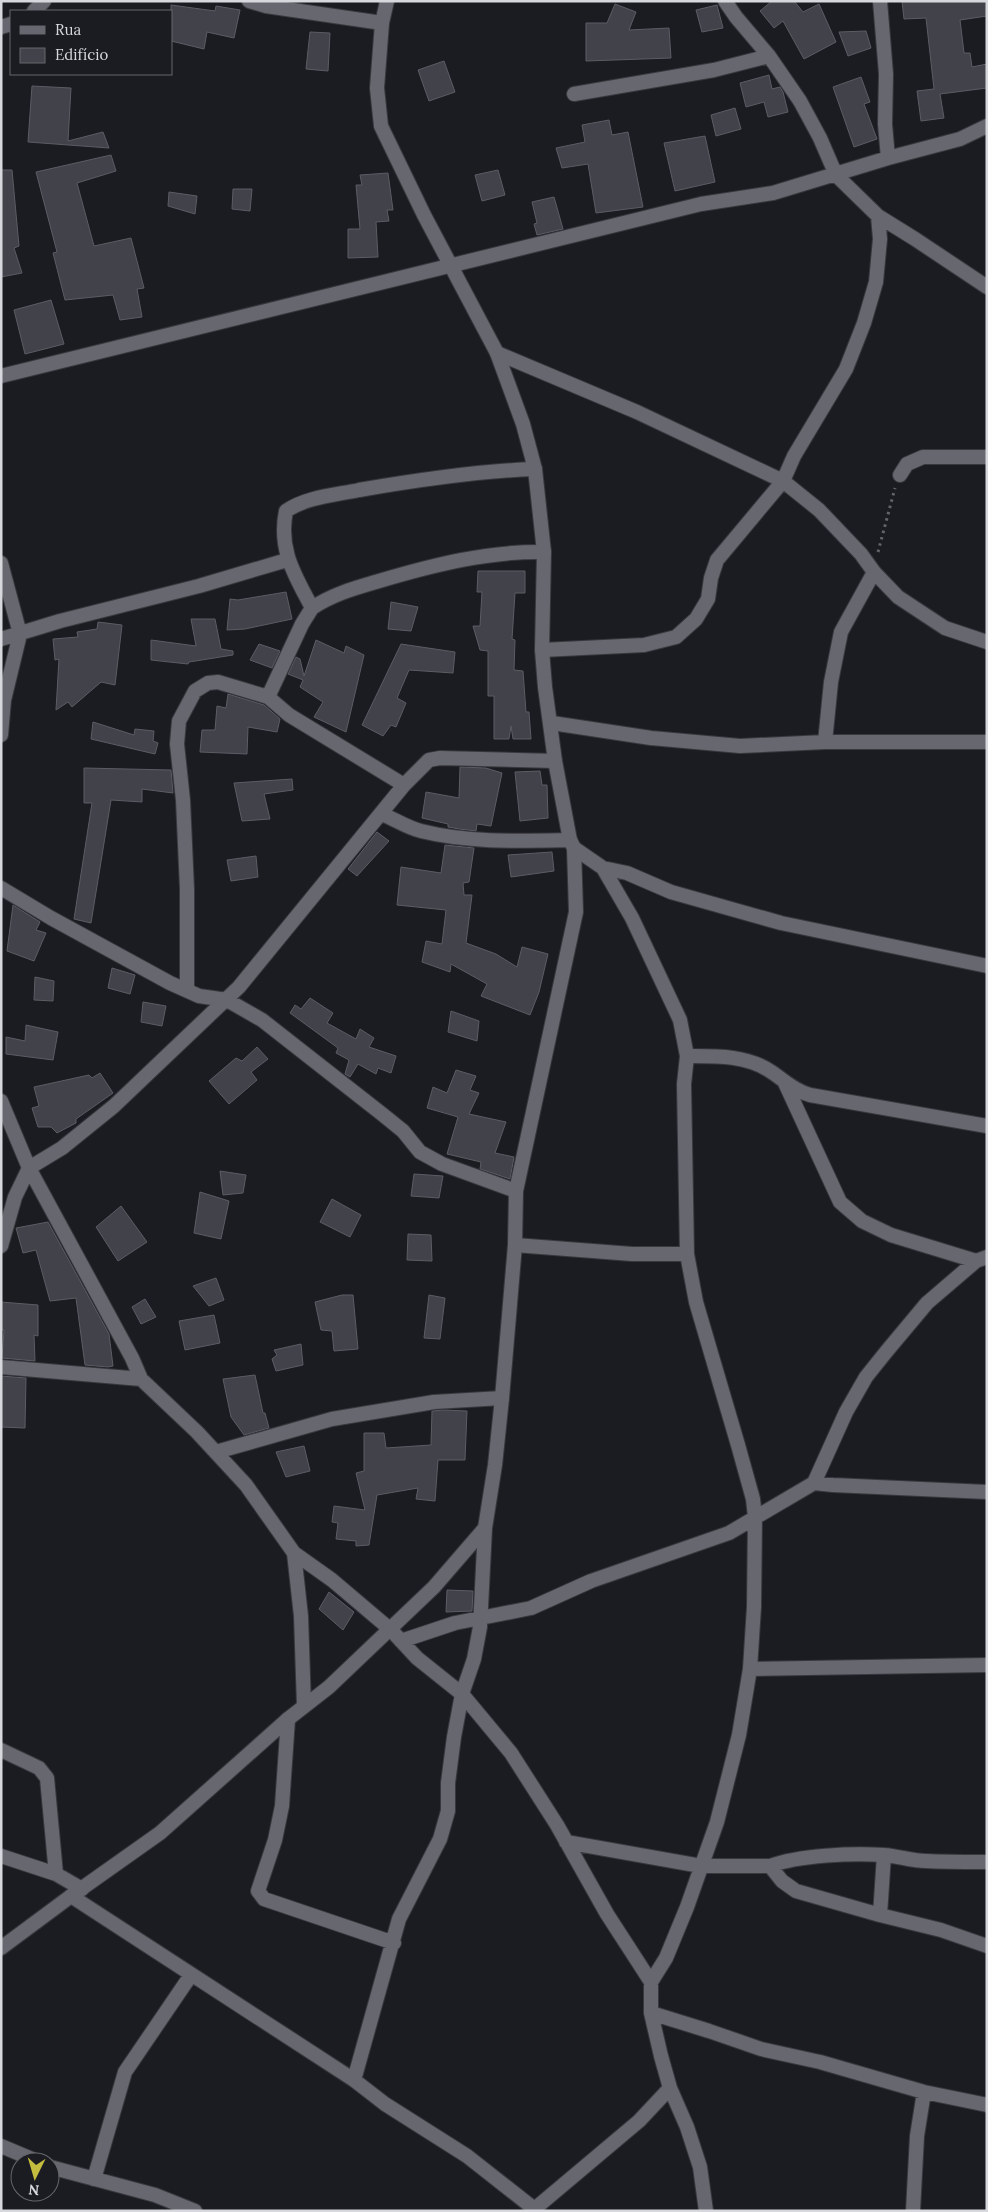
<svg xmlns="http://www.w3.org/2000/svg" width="988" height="2212" font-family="Lora,serif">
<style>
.building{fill:#42424a;stroke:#5c5c65}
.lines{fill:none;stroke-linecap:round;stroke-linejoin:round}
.minor-casing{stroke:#38383e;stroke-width:16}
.tertiary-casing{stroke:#38383e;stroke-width:16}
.path{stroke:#636369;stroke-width:3;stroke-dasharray:2.5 4;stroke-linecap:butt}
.minor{stroke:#676770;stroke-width:14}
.tertiary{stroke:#676770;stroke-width:14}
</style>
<rect width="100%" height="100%" fill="#1b1b22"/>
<path class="building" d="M 772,1 L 794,1 L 803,12 L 819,4 L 836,42 L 804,59 L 783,21 L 774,28 L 760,11 Z
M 902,1 L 987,1 L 987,16 L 960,20 L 964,53 L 970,53 L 972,67 L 987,64 L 987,88 L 940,94 L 944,118 L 921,121 L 917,91 L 934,89 L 926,18 L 904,19 Z
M 615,4 L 636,12 L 629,30 L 669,28 L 671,58 L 586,61 L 586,23 L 607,23 Z
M 171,5 L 215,11 L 216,6 L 240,10 L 234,38 L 207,32 L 204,49 L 171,41 Z
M 717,5 L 723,28 L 702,32 L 696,10 Z
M 866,31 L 871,48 L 848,56 L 839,32 Z
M 310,32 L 330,33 L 328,71 L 306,69 Z
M 444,61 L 455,92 L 429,101 L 418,70 Z
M 769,75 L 772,89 L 780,87 L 783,92 L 788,112 L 768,117 L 764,102 L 746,107 L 740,83 Z
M 861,77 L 870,102 L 864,104 L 877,139 L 854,147 L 833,87 Z
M 32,86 L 71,88 L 68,141 L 103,132 L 109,148 L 28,142 Z
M 735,108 L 741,129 L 716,136 L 711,115 Z
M 609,120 L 612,135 L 628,132 L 643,207 L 596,213 L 588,164 L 562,168 L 556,148 L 585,142 L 582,125 Z
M 705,136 L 715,182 L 675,191 L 664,143 Z
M 111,155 L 116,171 L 77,183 L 94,246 L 131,238 L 144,288 L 137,289 L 142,317 L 120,320 L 113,295 L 65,300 L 53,253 L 57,252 L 36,172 Z
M 1,170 L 12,170 L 19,246 L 14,248 L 22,273 L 1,277 Z
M 498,170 L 505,195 L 482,201 L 475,175 Z
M 388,173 L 393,210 L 387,210 L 389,221 L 376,222 L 378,257 L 348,258 L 348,229 L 360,229 L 356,185 L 362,185 L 360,175 Z
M 233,189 L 252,189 L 250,211 L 232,209 Z
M 169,192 L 197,196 L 195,214 L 168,206 Z
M 554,197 L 563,229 L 537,235 L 534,224 L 537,223 L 532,202 Z
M 51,300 L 64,344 L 25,354 L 14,310 Z
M 478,571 L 525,571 L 525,593 L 515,593 L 512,639 L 515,640 L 514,670 L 523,671 L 526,712 L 529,712 L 531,739 L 513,739 L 511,726 L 509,739 L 494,739 L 494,696 L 488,696 L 488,651 L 480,650 L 473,626 L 480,626 L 482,592 L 477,592 Z
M 286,592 L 292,619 L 245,629 L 227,630 L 230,599 L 238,600 Z
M 391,602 L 418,607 L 411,631 L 388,629 Z
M 191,619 L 215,619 L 221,649 L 233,651 L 233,655 L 189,662 L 188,664 L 151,660 L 151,640 L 196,646 Z
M 98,622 L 122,625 L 115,685 L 101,682 L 72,707 L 68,702 L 56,710 L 59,659 L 55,660 L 53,639 L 78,637 L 77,632 L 97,629 Z
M 316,640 L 344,653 L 346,646 L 364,655 L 346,732 L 314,717 L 323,702 L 300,687 L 303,680 L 288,674 L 296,657 L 300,659 L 304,676 Z
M 259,644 L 280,651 L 272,668 L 250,660 Z
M 401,644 L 455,652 L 453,673 L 409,670 L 397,698 L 406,703 L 396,727 L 391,725 L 383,736 L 362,725 Z
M 228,694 L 264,705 L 280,719 L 277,732 L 248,727 L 247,754 L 200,752 L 202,730 L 215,730 L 217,706 L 226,708 Z
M 93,722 L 134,735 L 135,729 L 154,731 L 153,741 L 158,743 L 155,754 L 91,739 Z
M 460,767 L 486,768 L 502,773 L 491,826 L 477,824 L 476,831 L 459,829 L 448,827 L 448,824 L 422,818 L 426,792 L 459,798 Z
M 84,768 L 171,770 L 173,793 L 142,789 L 142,802 L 111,800 L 91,923 L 74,919 L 92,803 L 84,803 Z
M 540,771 L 542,785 L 547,785 L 548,818 L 520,821 L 515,772 Z
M 292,779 L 293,790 L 264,794 L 270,819 L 242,821 L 234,783 Z
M 377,832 L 389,841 L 357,876 L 348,869 Z
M 445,845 L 474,848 L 469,882 L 463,883 L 464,895 L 472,895 L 466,943 L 496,954 L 517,967 L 522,947 L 548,954 L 539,992 L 530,1015 L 481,996 L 487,984 L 451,964 L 450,972 L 422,962 L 426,941 L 442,944 L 446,910 L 397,905 L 401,867 L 441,873 Z
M 552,852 L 554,871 L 511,877 L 508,855 Z
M 256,856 L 258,877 L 231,881 L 227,860 Z
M 13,905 L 40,922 L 36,930 L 46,933 L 34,961 L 7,951 Z
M 112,968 L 135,975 L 130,994 L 108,988 Z
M 35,977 L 54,981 L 53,1001 L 34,1000 Z
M 310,998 L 333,1013 L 327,1023 L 356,1039 L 360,1029 L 374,1038 L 369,1047 L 396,1056 L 391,1073 L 378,1068 L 376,1074 L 358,1064 L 350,1077 L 345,1074 L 349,1060 L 336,1053 L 338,1048 L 290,1013 L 295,1005 L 301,1009 Z
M 143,1002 L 166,1006 L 162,1026 L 141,1022 Z
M 451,1011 L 479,1021 L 477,1041 L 448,1032 Z
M 26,1025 L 58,1032 L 53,1060 L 6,1054 L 6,1037 L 25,1041 Z
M 257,1047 L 268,1059 L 251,1072 L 257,1080 L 229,1104 L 209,1081 L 236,1058 L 242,1061 Z
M 456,1070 L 476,1076 L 470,1090 L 479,1093 L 469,1114 L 506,1122 L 495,1153 L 514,1157 L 510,1179 L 480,1169 L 481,1162 L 447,1154 L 458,1117 L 427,1108 L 433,1087 L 447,1093 Z
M 100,1073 L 113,1093 L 76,1119 L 76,1123 L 57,1133 L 51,1127 L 38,1127 L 32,1108 L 39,1106 L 34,1087 L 89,1075 L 92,1078 Z
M 220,1171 L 246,1175 L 243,1193 L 223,1195 Z
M 414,1174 L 443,1176 L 439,1198 L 411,1196 Z
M 200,1192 L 229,1201 L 221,1239 L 194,1233 Z
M 332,1199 L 361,1215 L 350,1237 L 320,1222 Z
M 121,1206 L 147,1242 L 118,1261 L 96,1227 Z
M 48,1222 L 109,1334 L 113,1366 L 108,1367 L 85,1365 L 76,1298 L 50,1301 L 36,1250 L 23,1253 L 16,1228 Z
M 408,1234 L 431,1235 L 432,1261 L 407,1260 Z
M 216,1278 L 224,1300 L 209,1306 L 193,1286 Z
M 342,1295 L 353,1295 L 358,1349 L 334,1351 L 332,1331 L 321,1330 L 315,1302 Z
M 429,1295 L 445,1298 L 440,1339 L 424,1338 Z
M 145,1299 L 156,1317 L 141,1324 L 132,1307 Z
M 1,1302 L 38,1305 L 38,1336 L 34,1335 L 35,1361 L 2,1358 L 4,1330 L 1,1330 Z
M 214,1315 L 220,1343 L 185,1350 L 179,1321 Z
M 301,1344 L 303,1365 L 276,1371 L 272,1359 L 277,1355 L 274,1350 Z
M 255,1375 L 263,1413 L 265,1413 L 269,1428 L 244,1435 L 231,1417 L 223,1379 Z
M 1,1376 L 26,1378 L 25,1428 L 1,1427 Z
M 444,1410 L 467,1411 L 465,1460 L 438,1460 L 435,1501 L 416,1499 L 418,1488 L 377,1495 L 369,1545 L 356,1546 L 356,1541 L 336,1539 L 338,1523 L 332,1522 L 334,1506 L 365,1510 L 356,1473 L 364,1471 L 364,1433 L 384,1433 L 386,1448 L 431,1445 L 432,1411 Z
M 304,1446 L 310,1471 L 286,1477 L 276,1452 Z
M 447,1590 L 473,1591 L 472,1611 L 446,1612 Z
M 329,1592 L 354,1612 L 343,1630 L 319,1609 Z"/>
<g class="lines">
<g class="minor-casing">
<path id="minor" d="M 249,1 L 266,6 L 382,23
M 725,1 L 736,17 L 769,56 L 800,101 L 820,138 L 836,175 L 878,216 L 915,239 L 987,287
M 880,1 L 886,74 L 885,124 L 888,158
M 34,11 L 44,1
M 1,27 L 11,24
M 574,94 L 714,70 L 769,56
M 497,353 L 637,412 L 783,481 L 819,510 L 861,554 L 874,572 L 898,597 L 945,628 L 987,642
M 1,376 L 701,204 L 773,193 L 888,158 L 960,139 L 987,126
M 900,475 L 907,464 L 923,457 L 987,457
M 1,563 L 20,634 L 4,700 L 1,735
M 312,608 C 333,594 355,588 379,581 C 433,565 488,551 544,552
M 1,639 L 60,621 L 199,586 L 287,560
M 542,650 L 644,645 L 676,637 L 696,619 L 708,599 L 711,578 L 717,560 L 783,481 L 794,456 L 846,369 L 864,323 L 876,282 L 880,239 L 878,216
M 268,697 L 302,624 L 312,608 C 295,575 278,550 286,511 C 306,497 336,495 359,490 C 417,480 476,471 535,469
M 552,723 L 651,738 L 740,746 L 825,742 L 987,742
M 825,742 L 831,682 L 841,632 L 874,572
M 382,814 C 394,819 408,828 421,831 C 469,843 520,841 570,840
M 574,848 L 603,868 L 632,918 L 680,1020 L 687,1056 L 684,1084 L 687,1254 L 696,1302 L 738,1445 L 753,1499 L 755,1517 L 754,1607 L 750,1669 L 739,1735 L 717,1822 L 687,1907 L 666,1958 L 651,1982
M 603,868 L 627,873 L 671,892 L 781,923 L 987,966
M 1,888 L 51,918 L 170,983 L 199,996 L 227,1000 L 262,1020 L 382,1114 L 403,1131 L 420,1152 L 442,1164 L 516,1191
M 187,989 L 187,889 L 183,800 L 177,744 L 179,721 L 195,691 L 208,683 L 218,682 L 268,697 L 289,715 L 404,785
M 687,1056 C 716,1056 746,1055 770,1071 C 784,1080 793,1090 810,1095 L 987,1126
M 785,1083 L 840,1202 L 862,1221 L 891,1235 L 976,1261
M 1,1101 L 29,1168 L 132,1358 L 141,1379 L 197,1432 L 246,1485 L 294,1553 L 332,1580 L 391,1630 L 417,1658 L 462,1694 L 511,1753 L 557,1825 L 607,1914 L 651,1982 L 651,2013 L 661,2056 L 670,2088 L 687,2127 L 700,2167 L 706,2211
M 515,1245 L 632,1254 L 687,1254
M 1,1246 L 15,1197 L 29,1168 L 62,1148 L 114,1106 L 239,987 L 404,785 L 429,760 L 440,758 L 555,761
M 1,1367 L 141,1379
M 216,1452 L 332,1419 L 434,1402 L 502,1398
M 814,1483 L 846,1412 L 866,1377 L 886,1352 L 927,1303 L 976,1261 L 987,1257
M 294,1553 L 301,1616 L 304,1706
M 401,1641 L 455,1623 L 531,1608 L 591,1581 L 729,1533 L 814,1483 L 833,1485 L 987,1492
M 750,1669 L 987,1665
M 288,1719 L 282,1806 L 275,1840 L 258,1891 L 264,1899 L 394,1943
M 1,1750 L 39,1768 L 47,1778 L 56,1874
M 566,1842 L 701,1866 L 770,1866 L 782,1881 L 796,1891 L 880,1915 L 941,1930 L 987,1946
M 1,1856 L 56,1874 L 82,1889
M 770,1866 C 799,1855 853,1853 884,1855 C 898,1856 912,1861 926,1861 C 945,1862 964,1862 984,1862
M 71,1896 L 354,2080 L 385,2104 L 467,2156 L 537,2211
M 880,1915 L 884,1855
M 651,2013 L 709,2031 L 761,2049 L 820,2062 L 924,2092 L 987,2105
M 354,2080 L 399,1919 L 440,1839 L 448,1811 L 448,1783 L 454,1737 L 462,1694 L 474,1659 L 480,1627 L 485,1528
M 1,2146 L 39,2162
M 50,2167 L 155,2195 L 195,2211
M 94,2179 L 125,2072 L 191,1975
M 532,2211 L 639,2121 L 670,2088
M 913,2211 L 917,2136 L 924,2092"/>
</g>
<g class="tertiary-casing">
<path id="tertiary" d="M 1,1948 L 71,1896 L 160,1833 L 288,1719 L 329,1687 L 434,1587 L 485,1528 L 495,1465 L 502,1398 L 515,1245 L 516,1191 L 576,912 L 574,848 L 570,840 L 555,761 L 545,687 L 542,650 L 544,552 L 535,469 L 523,424 L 497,353 L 424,215 L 381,126 L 377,88 L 382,23 L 387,1"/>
</g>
<path class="path" d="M 878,552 L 895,488"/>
<use href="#minor" class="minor"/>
<use href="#tertiary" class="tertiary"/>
</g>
<rect width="988" height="2212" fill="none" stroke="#d7d8dd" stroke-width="5"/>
<rect x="10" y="10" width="162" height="65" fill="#1b1b22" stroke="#66676d"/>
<rect x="20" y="26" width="25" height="8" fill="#676770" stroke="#66676d"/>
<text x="55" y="35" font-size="15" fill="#d7d8dd">Rua</text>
<rect x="20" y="48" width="25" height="15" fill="#42424a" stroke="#66676d"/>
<text x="55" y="60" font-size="15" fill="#d7d8dd">Edifício</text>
<g transform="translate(35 2177) rotate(185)"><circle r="24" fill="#1b1b22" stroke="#66676d"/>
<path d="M0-4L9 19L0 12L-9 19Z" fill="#c4bc3e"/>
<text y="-8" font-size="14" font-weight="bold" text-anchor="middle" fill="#d7d8dd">N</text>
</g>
</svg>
